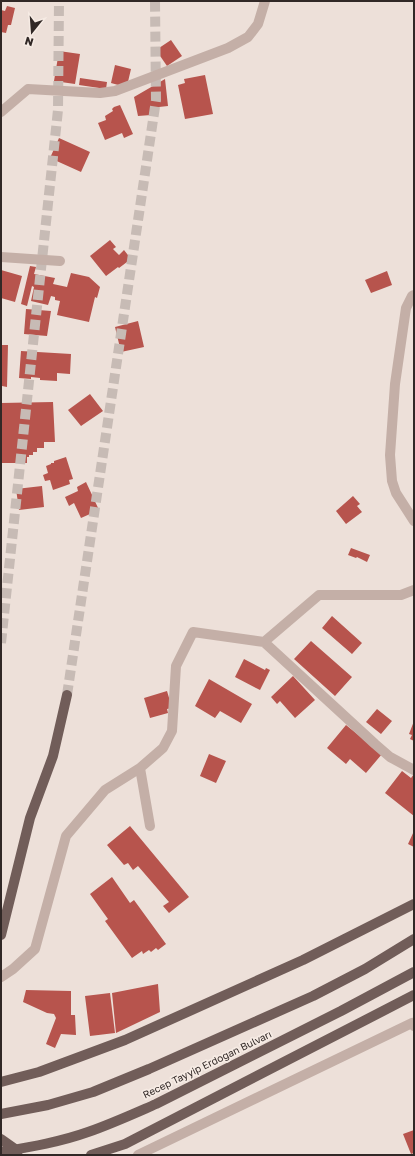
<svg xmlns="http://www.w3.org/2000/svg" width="415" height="1156" font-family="'Golos Text',sans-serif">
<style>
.building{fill:#b7544d}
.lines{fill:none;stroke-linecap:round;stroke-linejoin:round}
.primary-tunnel{stroke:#c7bbb5;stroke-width:10;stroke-dasharray:10 5;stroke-linecap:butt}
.minor{stroke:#c4afa7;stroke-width:10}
.primary{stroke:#715d59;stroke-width:10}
.labels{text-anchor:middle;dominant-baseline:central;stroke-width:3.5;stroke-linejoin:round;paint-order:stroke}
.street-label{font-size:10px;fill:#312826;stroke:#f6ebe4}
</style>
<rect width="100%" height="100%" fill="#ede0d9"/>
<path class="building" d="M 7,6 L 15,8 L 11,25 L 8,25 L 6,33 L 1,32 L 1,10 L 5,11 Z
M 171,40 L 182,56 L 167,66 L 156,50 Z
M 59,51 L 80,54 L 75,84 L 54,81 Z
M 115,65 L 131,69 L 127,86 L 122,86 L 111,83 Z
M 205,75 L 213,114 L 185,119 L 178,85 L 185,83 L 184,79 Z
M 80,78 L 107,82 L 106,89 L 79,85 Z
M 165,79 L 168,106 L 150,108 L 151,115 L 138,116 L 134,97 Z
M 120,105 L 133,134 L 124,138 L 122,133 L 105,140 L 98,123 L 106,120 L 105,116 L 113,111 L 112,109 L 114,107 Z
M 59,138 L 90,152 L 81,172 L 50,158 Z
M 110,240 L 116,247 L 113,249 L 119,255 L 124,250 L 131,259 L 119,268 L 118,267 L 106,276 L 90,256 Z
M 30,266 L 36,267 L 34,274 L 55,278 L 53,284 L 67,287 L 71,273 L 89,277 L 100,287 L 97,298 L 95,297 L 89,322 L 57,315 L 60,301 L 55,300 L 55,297 L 51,296 L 48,305 L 31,301 L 34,287 L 32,286 L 27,306 L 21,304 Z
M 1,270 L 22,276 L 15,302 L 1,298 Z
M 387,271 L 392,285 L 371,293 L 365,280 Z
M 26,309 L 51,311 L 47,336 L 24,334 Z
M 138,321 L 144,347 L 121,352 L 115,327 Z
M 1,345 L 8,345 L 7,387 L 2,386 L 2,383 L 1,383 Z
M 21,351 L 71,354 L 70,374 L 57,373 L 57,381 L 40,380 L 40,378 L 31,377 L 31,379 L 19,378 Z
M 90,394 L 103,411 L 81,426 L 68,410 Z
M 53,402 L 55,442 L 44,442 L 44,448 L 37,448 L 37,452 L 33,452 L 33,455 L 29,455 L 29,457 L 27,457 L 27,463 L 1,463 L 1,403 Z
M 66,457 L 73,479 L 69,480 L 70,484 L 53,490 L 50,480 L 45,481 L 43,475 L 48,473 L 46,466 L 51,464 L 51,463 L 54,463 L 54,461 Z
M 86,482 L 99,510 L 81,518 L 74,503 L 69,506 L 65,497 L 78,491 L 77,487 Z
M 42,486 L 44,507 L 19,510 L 16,489 Z
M 353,496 L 360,504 L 357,506 L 362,512 L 346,524 L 336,511 Z
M 351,548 L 370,555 L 367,562 L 357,557 L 356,558 L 348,555 Z
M 332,616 L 362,643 L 352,654 L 322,628 Z
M 311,641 L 352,677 L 335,696 L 294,659 Z
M 244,659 L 265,670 L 266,668 L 270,670 L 260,690 L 235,677 Z
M 293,676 L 315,700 L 295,718 L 280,701 L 277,704 L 271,697 Z
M 209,679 L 252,704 L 241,723 L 220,711 L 215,718 L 195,706 Z
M 167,691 L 172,708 L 167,709 L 168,713 L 150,718 L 144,698 Z
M 377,709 L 392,721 L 381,734 L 366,722 Z
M 414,721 L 414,741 L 410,739 L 412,735 L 409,734 Z
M 346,725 L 382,754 L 366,773 L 350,759 L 346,764 L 327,748 Z
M 209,754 L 226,761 L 216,783 L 200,776 Z
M 402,771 L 411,778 L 414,774 L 414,816 L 385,793 Z
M 130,826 L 189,897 L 169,913 L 163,906 L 169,902 L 138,866 L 133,870 L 128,863 L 124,865 L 107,845 Z
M 414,831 L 414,847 L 408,844 Z
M 112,877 L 130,903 L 134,900 L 166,944 L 158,950 L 156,948 L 151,952 L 149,950 L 143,954 L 142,951 L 132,958 L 105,921 L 108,919 L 90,894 Z
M 158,984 L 160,1012 L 116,1033 L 112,993 Z
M 26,990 L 71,991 L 71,1015 L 75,1015 L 76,1035 L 61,1034 L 55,1048 L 46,1044 L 56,1018 L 54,1014 L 47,1013 L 23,1002 Z
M 110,993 L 115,1033 L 90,1036 L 85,996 Z
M 414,1130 L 414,1153 L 411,1154 L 403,1134 Z"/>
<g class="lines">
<path class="primary-tunnel" d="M 1,643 L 58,110 L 59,1
M 67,695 L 156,100 L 155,1"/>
<path class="minor" d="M 1,112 L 28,89 L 100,93 L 115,91 L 228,48 L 248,37 L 258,24 L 265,1
M 1,257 L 60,261
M 414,295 L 412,296 L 406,308 L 395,384 L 390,455 L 392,481 L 396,493 L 414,521
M 264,642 L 319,595 L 401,595 L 414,590
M 150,826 L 140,768 L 163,748 L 172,731 L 176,666 L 193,632 L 264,642 L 375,744 L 390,757 L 414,770
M 1,977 L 13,969 L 35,949 L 66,836 L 105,790 L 140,768
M 138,1155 L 412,1023 L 414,1026"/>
<path class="primary" d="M 1,935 L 30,818 L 53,756 L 67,695
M 1,1082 L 39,1072 L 125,1040 L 303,960 L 414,904
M 1,1114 L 48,1105 L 93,1092 L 149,1069 L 313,996 L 365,969 L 414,939
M 1,1139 L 18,1151
M 1,1152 C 30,1147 60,1142 88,1132 C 111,1124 133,1114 156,1104 L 341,1011 L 414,972
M 91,1155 L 125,1144 L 414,995"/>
</g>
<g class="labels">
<g class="street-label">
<text transform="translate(207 1064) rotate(-26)">Recep Tayyip Erdoğan Bulvarı</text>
</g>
</g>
<rect width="415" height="1156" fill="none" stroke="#312826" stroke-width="4"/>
<g transform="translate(32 32) rotate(197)" stroke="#f6ebe4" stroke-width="3" paint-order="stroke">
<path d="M0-3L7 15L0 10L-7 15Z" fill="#312826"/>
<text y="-6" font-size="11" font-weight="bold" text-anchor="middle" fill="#312826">N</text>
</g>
</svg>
